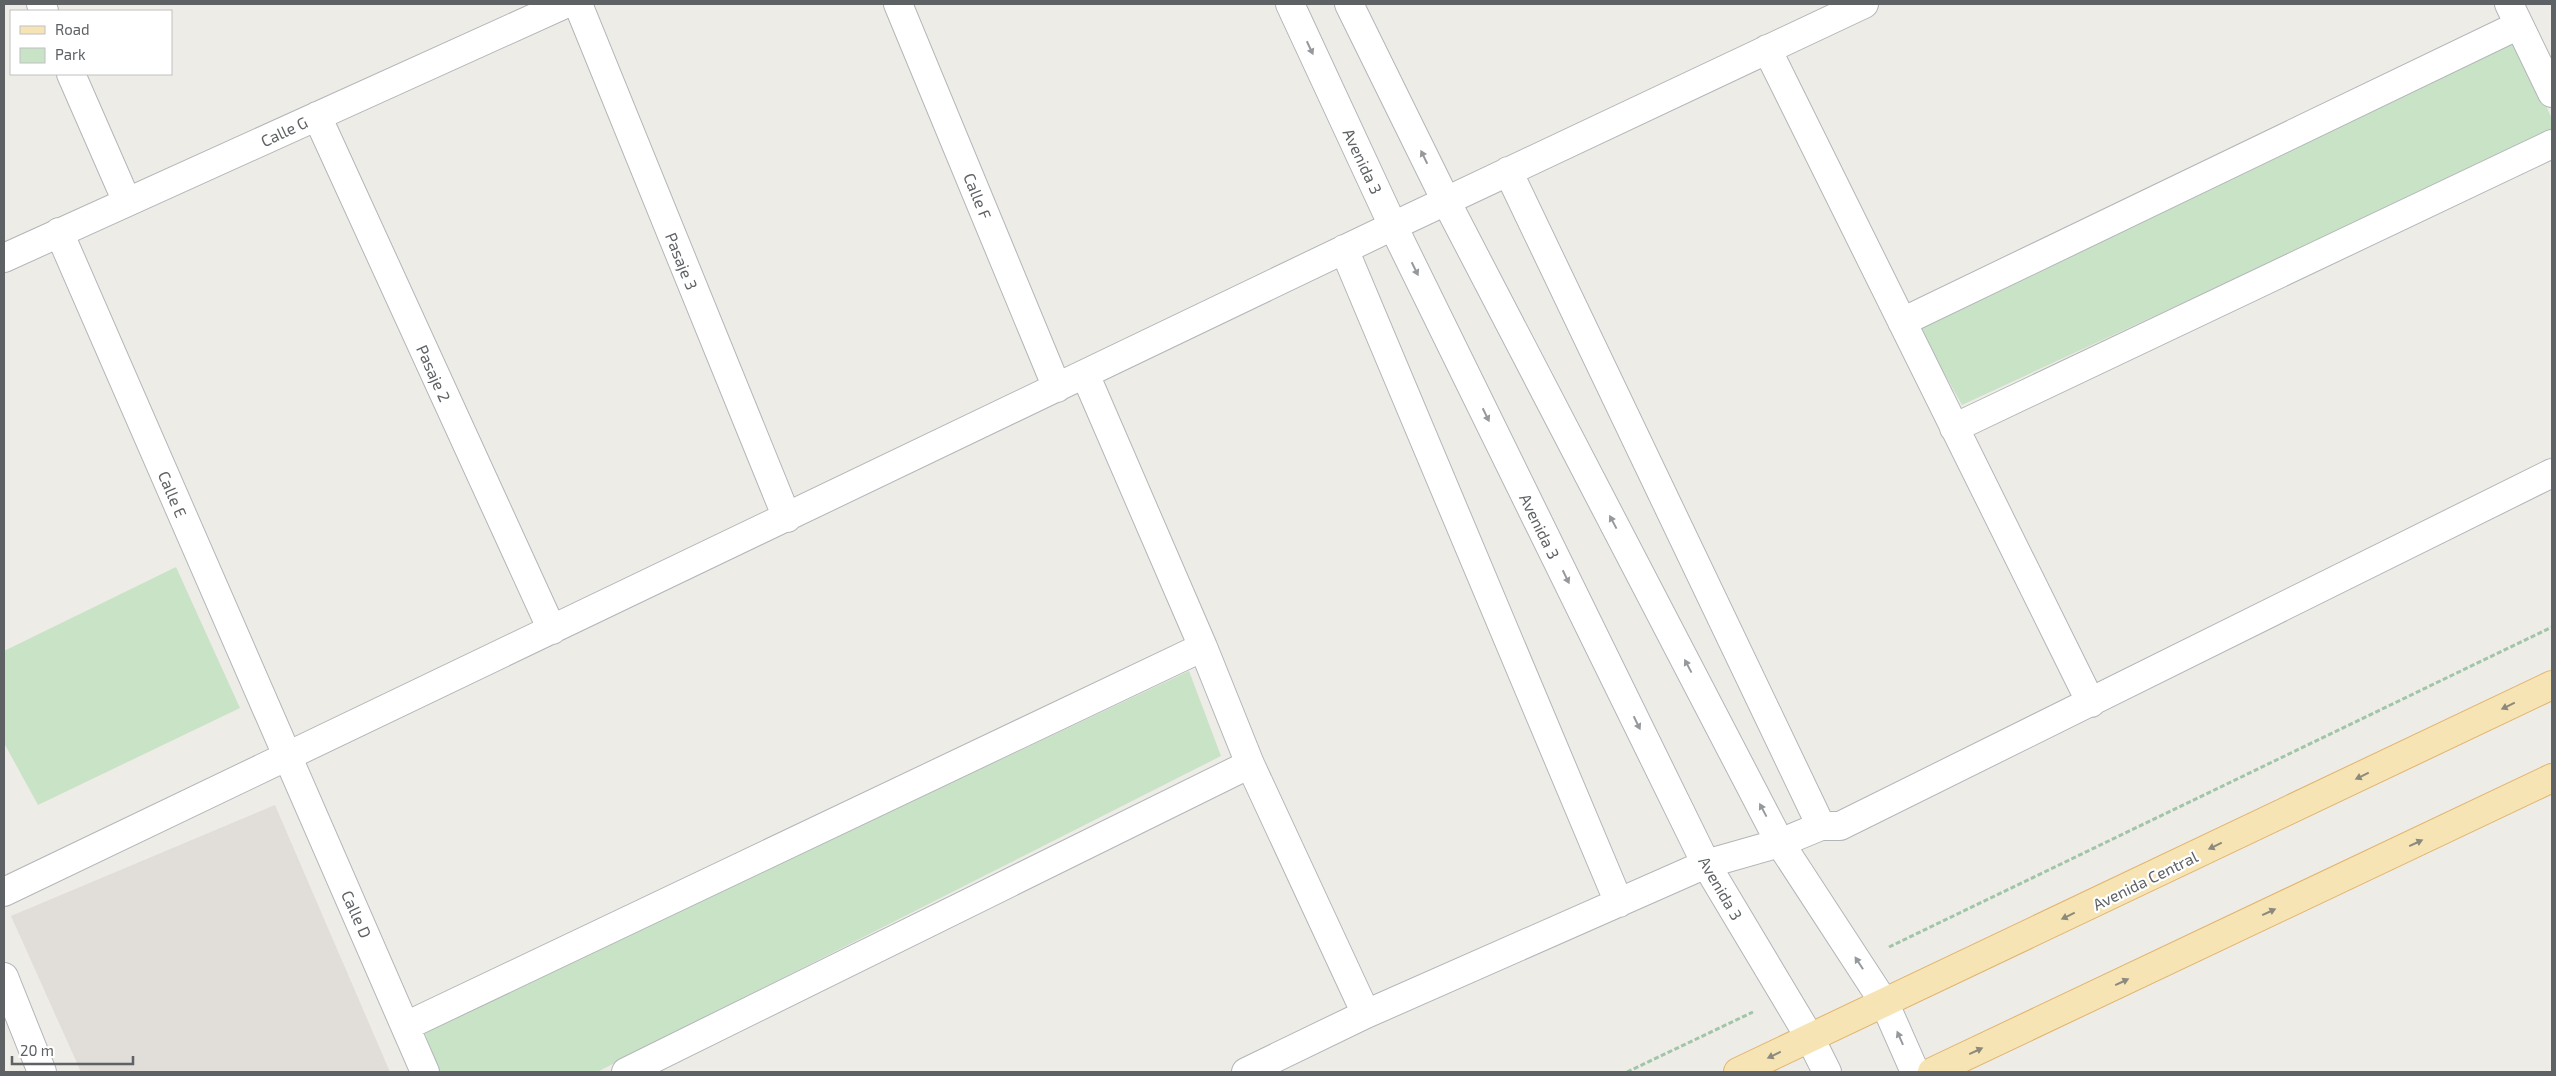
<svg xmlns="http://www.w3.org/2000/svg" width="2556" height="1076" font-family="'Exo 2',sans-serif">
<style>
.education{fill:#e1ddd8}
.green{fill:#c9e3c6}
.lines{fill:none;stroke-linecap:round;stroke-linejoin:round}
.minor-casing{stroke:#b3b6b9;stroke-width:30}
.secondary-casing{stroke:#b2b6b9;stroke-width:30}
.primary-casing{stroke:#e1b36c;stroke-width:30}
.path{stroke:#a1c5a8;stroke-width:3;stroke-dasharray:5 2.5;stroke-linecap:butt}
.minor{stroke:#fff;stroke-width:28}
.secondary{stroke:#fff;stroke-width:28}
.primary{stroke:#f6e4b4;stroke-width:28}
.oneway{fill:#96999b}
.oneway2{fill:#8c897d}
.labels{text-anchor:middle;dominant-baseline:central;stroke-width:4.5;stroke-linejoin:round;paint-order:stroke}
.street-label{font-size:16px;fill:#5e6265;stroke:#fff}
</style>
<rect width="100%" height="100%" fill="#eeece6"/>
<path class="education" d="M 275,805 L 390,1072 L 81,1072 L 11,916 Z"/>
<path class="green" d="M 2514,36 L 2552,119 L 2552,132 L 1962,405 L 1918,327 Z
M 176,567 L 240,708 L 38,805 L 4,743 L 4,651 Z
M 1189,671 L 1221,756 L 597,1072 L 440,1072 L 424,1031 Z"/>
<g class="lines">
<g class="minor-casing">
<path id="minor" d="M 41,4 L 44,11
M 578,4 L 787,518
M 898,4 L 1057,388
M 2509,4 L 2552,93
M 1767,49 L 2091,703
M 71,74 L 127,202
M 317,116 L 552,630
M 1508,171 L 1821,826
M 59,232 L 425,1072
M 1344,249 L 1619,903
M 4,258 L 565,4
M 1902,322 L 2519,25
M 1085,374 L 1203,647 L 1250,764 L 1366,1014
M 1954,428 L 2552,144
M 4,892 L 1393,226 L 1864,4
M 4,977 L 42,1072
M 406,1026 L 1203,647
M 626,1072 L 1250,764
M 1246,1072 L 1366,1014 L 1706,864 L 1780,843 L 1821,826 L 1840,826 L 2552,473"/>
</g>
<g class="secondary-casing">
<path id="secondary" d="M 1290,4 L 1393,226 L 1706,864 L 1810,1038 L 1827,1072
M 1349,4 L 1446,201 L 1780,843 L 1885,1004 L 1915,1072"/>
</g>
<g class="primary-casing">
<path id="primary" d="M 1738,1072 L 2552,685
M 1932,1072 L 2552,778"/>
</g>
<path class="path" d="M 1889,947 L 2552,627
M 1627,1072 L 1753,1012"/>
<use href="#minor" class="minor"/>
<use href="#secondary" class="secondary"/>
<use href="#primary" class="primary"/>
</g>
<defs><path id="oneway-solid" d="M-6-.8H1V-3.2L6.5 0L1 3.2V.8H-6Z" transform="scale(1.25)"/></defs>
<g class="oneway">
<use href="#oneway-solid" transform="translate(1310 48) rotate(65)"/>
<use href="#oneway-solid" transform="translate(1424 157) rotate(-116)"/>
<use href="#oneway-solid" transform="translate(1415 269) rotate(64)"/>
<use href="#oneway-solid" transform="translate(1486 415) rotate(64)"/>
<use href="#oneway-solid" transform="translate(1613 522) rotate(-118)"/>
<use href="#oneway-solid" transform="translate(1566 577) rotate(64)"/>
<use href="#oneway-solid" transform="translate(1688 666) rotate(-118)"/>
<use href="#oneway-solid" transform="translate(1637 723) rotate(64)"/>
<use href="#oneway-solid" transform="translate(1763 810) rotate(-118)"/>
<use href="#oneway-solid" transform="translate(1859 963) rotate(-123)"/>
<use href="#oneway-solid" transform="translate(1900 1038) rotate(-114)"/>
</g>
<g class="oneway2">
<use href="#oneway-solid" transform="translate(2508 706) rotate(154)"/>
<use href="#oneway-solid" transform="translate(2362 776) rotate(154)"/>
<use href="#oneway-solid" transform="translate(2416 843) rotate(-25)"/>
<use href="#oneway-solid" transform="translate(2215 846) rotate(154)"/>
<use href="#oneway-solid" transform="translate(2269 912) rotate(-25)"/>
<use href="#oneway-solid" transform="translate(2068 916) rotate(154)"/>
<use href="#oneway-solid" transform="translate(2122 982) rotate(-25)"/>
<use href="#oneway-solid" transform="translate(1976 1051) rotate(-25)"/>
<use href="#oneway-solid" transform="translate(1774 1055) rotate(154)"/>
</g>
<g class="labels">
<g class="street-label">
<text transform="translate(284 131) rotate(-25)">Calle G</text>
<text transform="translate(1363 161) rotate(65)">Avenida 3</text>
<text transform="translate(978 196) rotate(68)">Calle F</text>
<text transform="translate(682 261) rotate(68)">Pasaje 3</text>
<text transform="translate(434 373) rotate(66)">Pasaje 2</text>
<text transform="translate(173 494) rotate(67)">Calle E</text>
<text transform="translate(1540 526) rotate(64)">Avenida 3</text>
<text transform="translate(2145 880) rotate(-26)">Avenida Central</text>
<text transform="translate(1721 888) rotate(60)">Avenida 3</text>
<text transform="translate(357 914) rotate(66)">Calle D</text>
</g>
</g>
<rect width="2556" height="1076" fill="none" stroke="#5e6265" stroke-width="10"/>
<rect x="10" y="10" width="162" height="65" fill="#ffffff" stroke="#bfc0c1"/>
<rect x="20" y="26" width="25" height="8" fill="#f6e4b4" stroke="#bfc0c1"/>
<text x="55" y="35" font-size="15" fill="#5e6265">Road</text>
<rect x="20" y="48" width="25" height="15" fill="#c9e3c6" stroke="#bfc0c1"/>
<text x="55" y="60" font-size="15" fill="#5e6265">Park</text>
<path d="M12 1056v8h121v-8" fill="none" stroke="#5e6265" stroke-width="2.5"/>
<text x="20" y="1056" font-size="15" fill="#5e6265" stroke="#ffffff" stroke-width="4" paint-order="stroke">20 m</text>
</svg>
